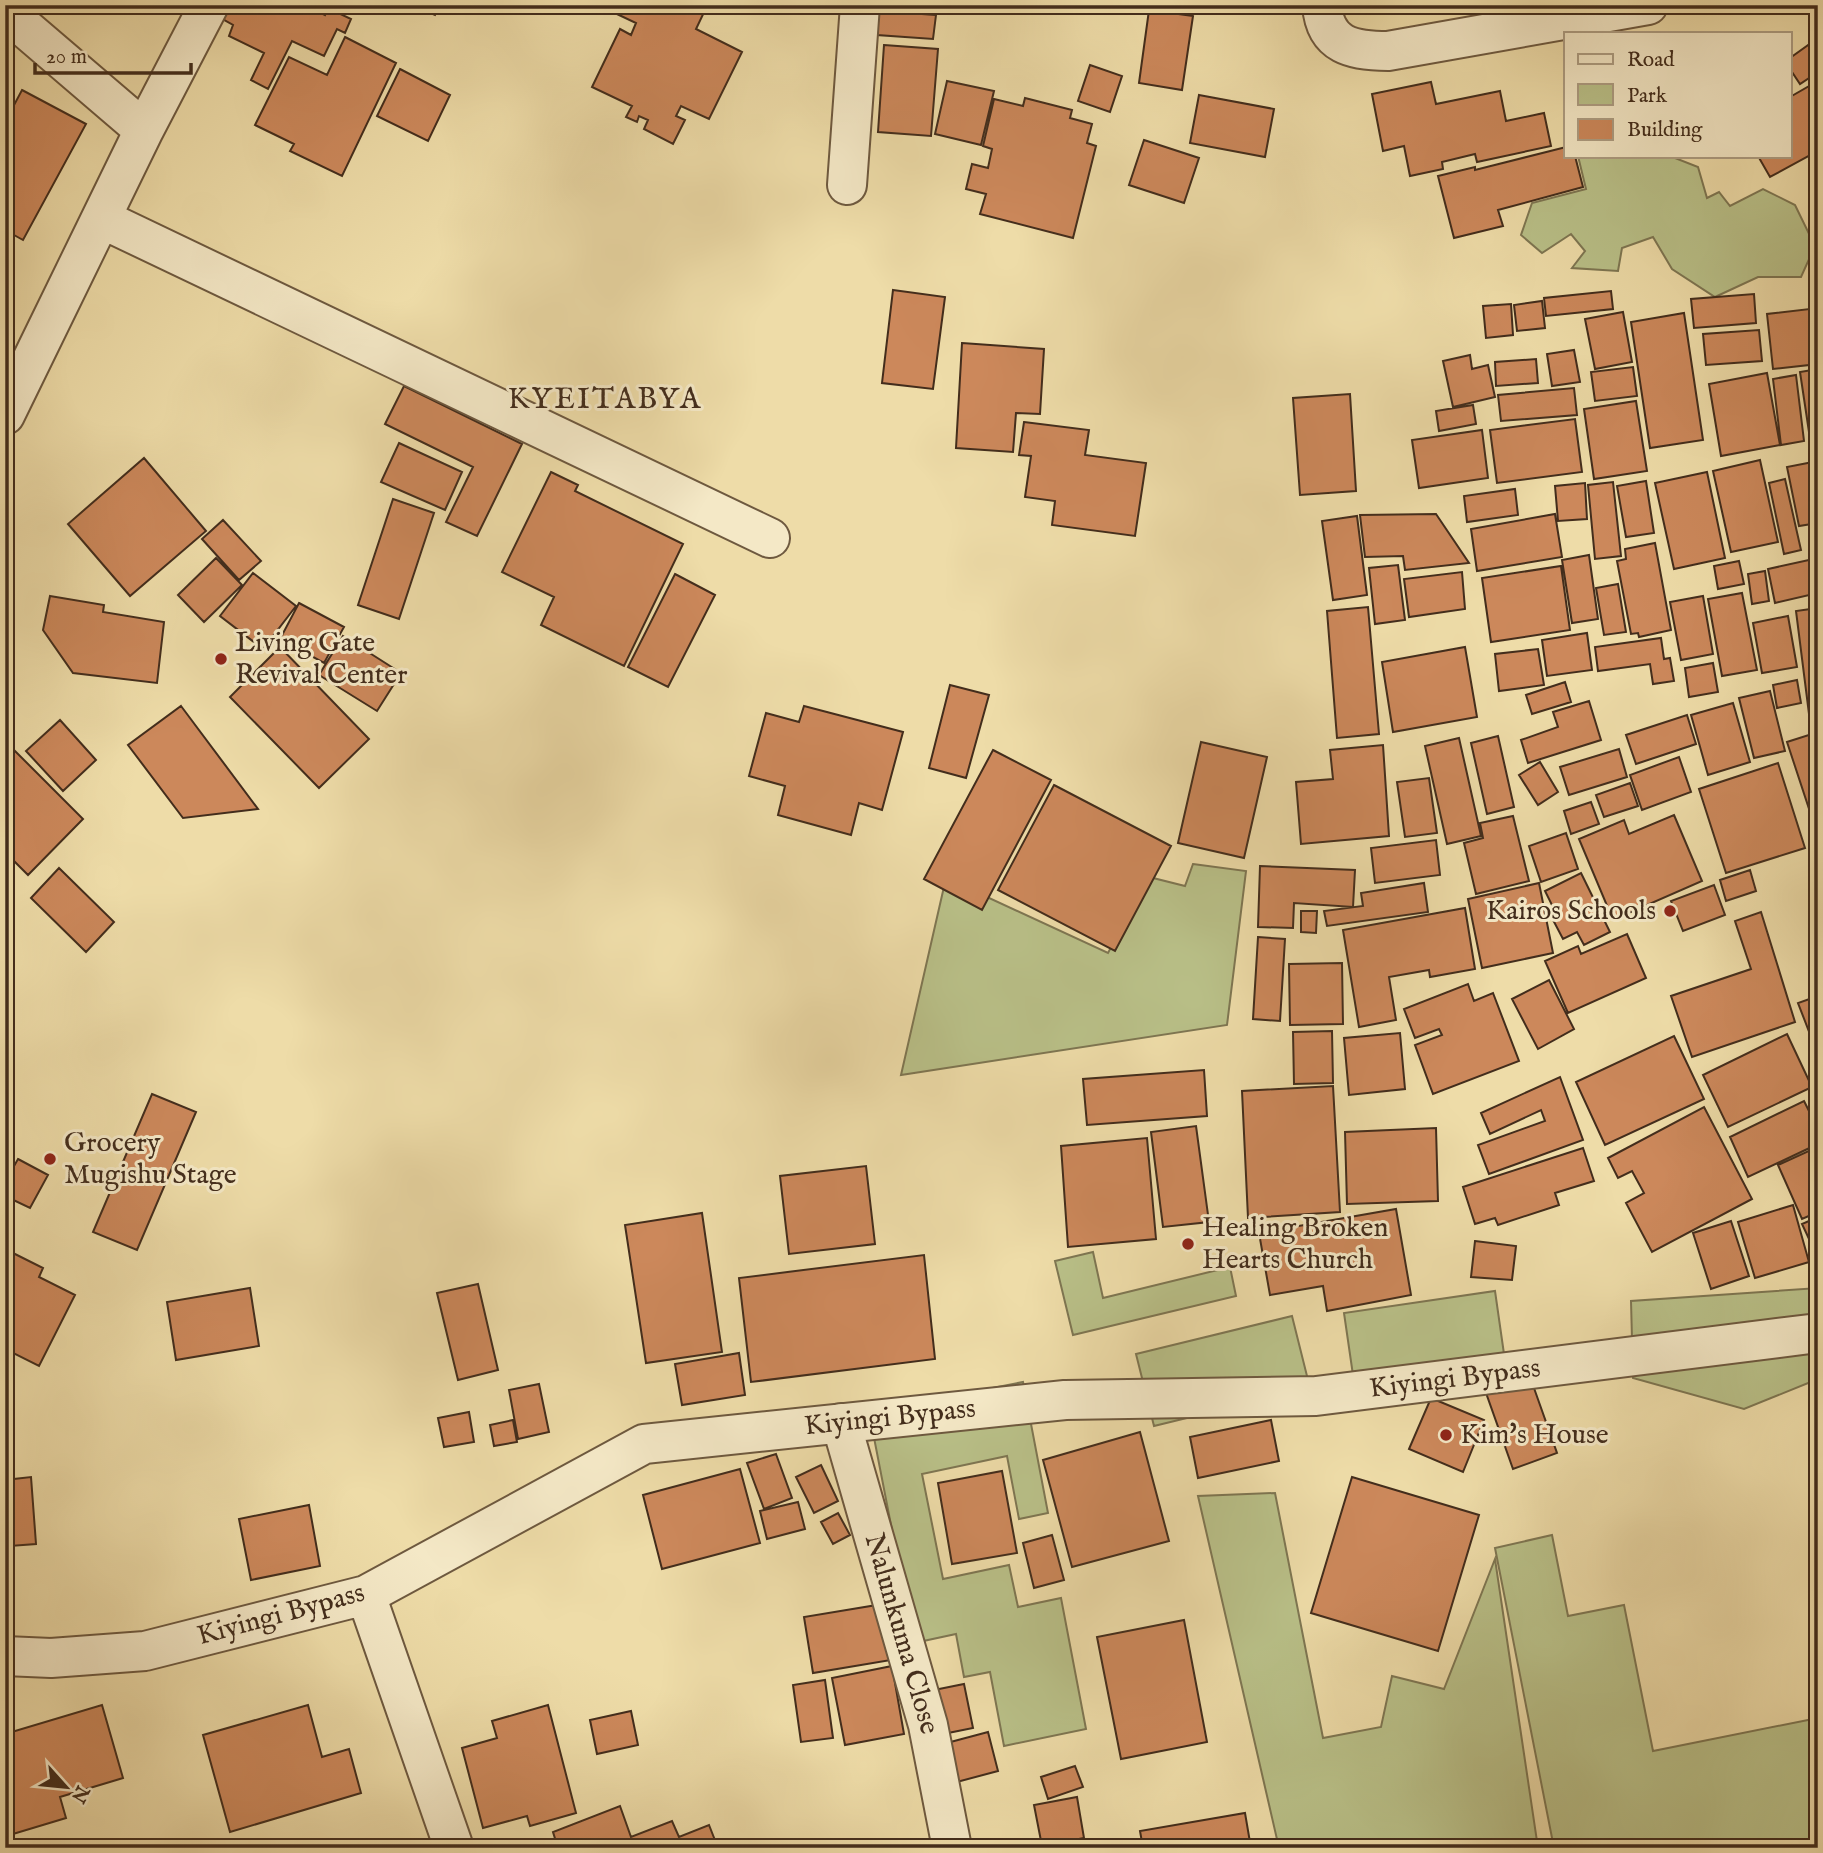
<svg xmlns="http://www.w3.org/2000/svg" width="1823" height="1853" font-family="'IM FELL English',serif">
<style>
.green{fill:#b9c088;stroke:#7e7652;stroke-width:2}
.building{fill:#cc885b;stroke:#432d1c;stroke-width:2}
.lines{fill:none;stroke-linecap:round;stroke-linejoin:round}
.street-casing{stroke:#6e593f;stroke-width:42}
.street{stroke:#f4e8c6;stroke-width:38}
.poi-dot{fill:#8f2418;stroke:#f4e8c6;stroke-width:2.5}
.labels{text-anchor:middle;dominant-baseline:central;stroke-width:6;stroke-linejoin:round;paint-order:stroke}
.poi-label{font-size:28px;fill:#432d1c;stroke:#f4e8c6;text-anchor:start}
.street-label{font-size:28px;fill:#432d1c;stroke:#f4e8c6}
.neighbourhood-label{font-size:30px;letter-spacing:2px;fill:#432d1c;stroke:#f4e8c6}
</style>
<rect width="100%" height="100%" fill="#eedca8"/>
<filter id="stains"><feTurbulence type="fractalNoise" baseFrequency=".00286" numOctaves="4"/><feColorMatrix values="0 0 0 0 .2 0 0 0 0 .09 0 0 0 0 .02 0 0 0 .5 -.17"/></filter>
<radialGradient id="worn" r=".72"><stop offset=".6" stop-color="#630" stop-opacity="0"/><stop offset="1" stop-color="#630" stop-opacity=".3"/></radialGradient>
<path class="green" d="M 1578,156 L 1670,156 L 1698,167 L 1707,198 L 1719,192 L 1730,206 L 1763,189 L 1795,205 L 1815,246 L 1801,277 L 1758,277 L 1715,297 L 1672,269 L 1653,237 L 1622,248 L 1618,271 L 1572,268 L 1585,251 L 1571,234 L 1542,253 L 1521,235 L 1532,203 L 1586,189 Z
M 1193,864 L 1246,871 L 1227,1025 L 901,1075 L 946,878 L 1108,953 L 1149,877 L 1185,886 Z
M 1093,1252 L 1103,1298 L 1230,1267 L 1236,1296 L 1073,1335 L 1055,1261 Z
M 1818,1288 L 1818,1379 L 1744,1409 L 1633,1378 L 1631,1301 Z
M 1495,1291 L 1505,1361 L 1354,1382 L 1344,1313 Z
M 1292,1316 L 1310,1388 L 1154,1426 L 1136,1354 Z
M 1023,1382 L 1048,1513 L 1019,1519 L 1007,1456 L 922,1474 L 943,1579 L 1009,1565 L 1018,1607 L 1061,1598 L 1086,1729 L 1004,1746 L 990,1672 L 964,1677 L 956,1634 L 914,1643 L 869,1412 Z
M 1275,1493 L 1323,1738 L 1381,1727 L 1392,1676 L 1444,1689 L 1495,1559 L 1538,1848 L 1279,1848 L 1198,1496 Z
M 1552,1535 L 1568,1616 L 1624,1605 L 1653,1751 L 1818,1718 L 1818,1848 L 1554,1848 L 1495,1548 Z"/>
<path class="building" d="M 225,5 L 306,5 L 325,15 L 328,8 L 351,19 L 345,33 L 337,29 L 324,56 L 292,41 L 268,89 L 251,80 L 264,53 L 229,36 L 233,25 L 219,17 Z
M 412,5 L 440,5 L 435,15 Z
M 600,6 L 707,6 L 696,29 L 742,52 L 709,119 L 681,106 L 676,116 L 685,120 L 673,144 L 644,129 L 648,120 L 639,116 L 637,122 L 626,117 L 632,106 L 592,87 L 620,29 L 631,35 L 636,23 Z
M 1149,10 L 1193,16 L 1182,90 L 1139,83 Z
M 879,11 L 936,15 L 933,39 L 877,35 Z
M 345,37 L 396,63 L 342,176 L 290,151 L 294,144 L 255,125 L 289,57 L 327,75 Z
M 1818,38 L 1818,72 L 1800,84 L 1790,69 L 1790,58 Z
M 884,45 L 938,49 L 931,136 L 878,132 Z
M 1090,65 L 1122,76 L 1110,112 L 1078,101 Z
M 400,69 L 450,95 L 428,141 L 377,116 Z
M 947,81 L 994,91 L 981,145 L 935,134 Z
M 1818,81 L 1818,165 L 1812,154 L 1770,177 L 1758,156 L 1790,156 L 1790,97 Z
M 1431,82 L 1436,104 L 1500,91 L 1506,121 L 1544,113 L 1551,146 L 1477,162 L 1475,154 L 1442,162 L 1443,169 L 1410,176 L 1404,146 L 1383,151 L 1372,94 Z
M 22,90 L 86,124 L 23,240 L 5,230 L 5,122 Z
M 1199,95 L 1274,109 L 1265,157 L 1190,143 Z
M 1025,98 L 1072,110 L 1070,118 L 1092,124 L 1087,143 L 1096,146 L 1073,238 L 980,214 L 986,194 L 966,189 L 972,164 L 988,168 L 992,149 L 983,146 L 994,99 L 1023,106 Z
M 1144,140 L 1199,158 L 1184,203 L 1129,185 Z
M 1566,147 L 1566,156 L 1575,156 L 1583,187 L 1498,210 L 1503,226 L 1454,238 L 1438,176 L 1475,167 L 1475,170 Z
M 893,290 L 945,297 L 933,389 L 882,383 Z
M 1611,291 L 1613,309 L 1546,316 L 1544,298 Z
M 1754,294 L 1756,323 L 1694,328 L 1691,299 Z
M 1542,301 L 1545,328 L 1517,331 L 1514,305 Z
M 1511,304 L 1513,335 L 1486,338 L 1483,306 Z
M 1818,308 L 1818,364 L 1773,369 L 1767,314 Z
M 1623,312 L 1632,362 L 1595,369 L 1585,319 Z
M 1684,313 L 1703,440 L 1650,448 L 1631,322 Z
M 1759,330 L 1762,361 L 1706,365 L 1703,334 Z
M 962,343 L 1044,349 L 1040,414 L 1016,413 L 1013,452 L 956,448 Z
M 1574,350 L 1580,382 L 1552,386 L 1547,354 Z
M 1470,355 L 1472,369 L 1488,365 L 1495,397 L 1453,407 L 1443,361 Z
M 1536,359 L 1538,383 L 1496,386 L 1495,362 Z
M 1633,367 L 1637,396 L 1595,401 L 1591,372 Z
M 1818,369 L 1818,451 L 1812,452 L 1800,372 Z
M 1767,373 L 1780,445 L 1721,456 L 1709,384 Z
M 1796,375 L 1804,441 L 1781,445 L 1773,379 Z
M 404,386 L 522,444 L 477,536 L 446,522 L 473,467 L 385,424 Z
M 1574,388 L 1577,415 L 1501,421 L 1498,395 Z
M 1350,394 L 1356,491 L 1300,495 L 1293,398 Z
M 1636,401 L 1647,471 L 1594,479 L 1584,409 Z
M 1473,405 L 1476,424 L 1439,431 L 1436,411 Z
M 1575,419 L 1582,472 L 1497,483 L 1490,430 Z
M 1024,422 L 1089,430 L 1085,455 L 1146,463 L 1135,536 L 1052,525 L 1055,501 L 1025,497 L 1031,456 L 1019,455 Z
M 1482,430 L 1488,478 L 1419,488 L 1412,440 Z
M 399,443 L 462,472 L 445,510 L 381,482 Z
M 144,458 L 206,531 L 130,596 L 68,524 Z
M 1760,460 L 1778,542 L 1731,552 L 1713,471 Z
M 1818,461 L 1818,523 L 1799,526 L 1787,467 Z
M 551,472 L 578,485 L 575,491 L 683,544 L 624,666 L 541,625 L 554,597 L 502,572 Z
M 1707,472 L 1725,558 L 1674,569 L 1655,483 Z
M 1785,479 L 1801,550 L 1784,554 L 1769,483 Z
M 1646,481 L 1654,533 L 1626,537 L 1617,486 Z
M 1613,482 L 1621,556 L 1595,559 L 1588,485 Z
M 1585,483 L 1587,519 L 1558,521 L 1555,486 Z
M 1515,489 L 1518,515 L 1467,522 L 1464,496 Z
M 393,499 L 434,513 L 399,619 L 358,605 Z
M 1436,514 L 1469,563 L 1405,570 L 1403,556 L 1365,557 L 1360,515 Z
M 1555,514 L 1562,557 L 1477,571 L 1471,529 Z
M 1357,516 L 1367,595 L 1333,600 L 1322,521 Z
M 223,520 L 261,561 L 239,580 L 202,539 Z
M 1655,543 L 1671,630 L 1639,637 L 1638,633 L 1631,634 L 1617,561 L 1626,559 L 1625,549 Z
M 1589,555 L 1598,619 L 1572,623 L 1562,560 Z
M 216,558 L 242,585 L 204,622 L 178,595 Z
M 1818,558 L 1818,593 L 1775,603 L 1768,569 Z
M 1739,561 L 1744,584 L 1718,589 L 1714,566 Z
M 1398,565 L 1405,620 L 1375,624 L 1369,568 Z
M 1561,566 L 1570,630 L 1491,642 L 1482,578 Z
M 1765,571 L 1769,601 L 1752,604 L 1748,574 Z
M 1462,572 L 1465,609 L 1409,617 L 1404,579 Z
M 253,573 L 296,606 L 263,649 L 220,616 Z
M 675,574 L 715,595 L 668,687 L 628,667 Z
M 1618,584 L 1626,632 L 1604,635 L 1596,588 Z
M 1742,593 L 1757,670 L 1722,676 L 1708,599 Z
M 50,596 L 104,605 L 103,612 L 164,622 L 157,683 L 73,673 L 43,630 Z
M 1703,596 L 1713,654 L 1681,660 L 1670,602 Z
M 299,603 L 344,627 L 324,663 L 280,639 Z
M 1368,607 L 1379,734 L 1337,738 L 1327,611 Z
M 1818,608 L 1818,721 L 1810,722 L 1796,611 Z
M 1788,616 L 1797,667 L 1762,673 L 1753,623 Z
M 1587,633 L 1592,670 L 1547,676 L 1542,640 Z
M 343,636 L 401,673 L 377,711 L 319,675 Z
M 1661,638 L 1664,659 L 1670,658 L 1674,681 L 1653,684 L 1650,664 L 1598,671 L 1595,647 Z
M 280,647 L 369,739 L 319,788 L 230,697 Z
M 1465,647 L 1477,717 L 1393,732 L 1382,662 Z
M 1538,649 L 1544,685 L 1499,691 L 1495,654 Z
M 1713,663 L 1718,692 L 1689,697 L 1685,668 Z
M 1797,680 L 1801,703 L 1777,708 L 1773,685 Z
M 1565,682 L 1571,702 L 1532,714 L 1526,695 Z
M 950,685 L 989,695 L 966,778 L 929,768 Z
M 1770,691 L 1785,751 L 1754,758 L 1739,698 Z
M 1589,701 L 1601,740 L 1528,763 L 1521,740 L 1558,727 L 1553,712 Z
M 1733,703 L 1750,762 L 1708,775 L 1691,715 Z
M 181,706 L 258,809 L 183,818 L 128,745 Z
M 804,706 L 903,732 L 882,810 L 859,803 L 851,835 L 778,815 L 785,786 L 749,776 L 766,713 L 799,722 Z
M 1687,715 L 1696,744 L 1636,764 L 1626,735 Z
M 60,720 L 96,760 L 63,791 L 26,751 Z
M 1818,732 L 1818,829 L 1816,830 L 1787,742 Z
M 1498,736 L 1514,807 L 1487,814 L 1471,743 Z
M 1459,738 L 1481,836 L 1447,844 L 1425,746 Z
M 5,741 L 83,819 L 28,875 L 5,852 Z
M 1201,742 L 1267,757 L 1244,858 L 1178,843 Z
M 1383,745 L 1389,836 L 1301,844 L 1296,782 L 1333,779 L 1330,750 Z
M 1619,749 L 1627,777 L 1569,795 L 1560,767 Z
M 993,750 L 1051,780 L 982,910 L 924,879 Z
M 1679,757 L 1691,792 L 1642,810 L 1630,775 Z
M 1540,762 L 1558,792 L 1538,805 L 1519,775 Z
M 1778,763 L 1805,848 L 1726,873 L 1699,789 Z
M 1429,778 L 1437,833 L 1405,837 L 1397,782 Z
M 1630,783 L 1638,806 L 1604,817 L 1596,795 Z
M 1054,785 L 1171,846 L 1115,951 L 998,890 Z
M 1591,802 L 1599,824 L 1571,834 L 1564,811 Z
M 1674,815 L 1702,881 L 1613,920 L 1579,839 L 1624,820 L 1629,834 Z
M 1513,816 L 1529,881 L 1476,894 L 1464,843 L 1483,838 L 1480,823 Z
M 1566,833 L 1578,869 L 1541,882 L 1529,846 Z
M 1436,840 L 1440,875 L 1375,883 L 1371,848 Z
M 1260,866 L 1355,870 L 1353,907 L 1294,903 L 1293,928 L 1258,927 Z
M 59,868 L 114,922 L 86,952 L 31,898 Z
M 1750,870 L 1756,891 L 1726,901 L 1720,880 Z
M 1581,873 L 1610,932 L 1584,945 L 1577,932 L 1563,939 L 1551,916 L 1556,913 L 1545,891 Z
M 1424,883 L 1428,912 L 1327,926 L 1324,911 L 1363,906 L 1361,893 Z
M 1539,883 L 1553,953 L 1482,968 L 1468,899 Z
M 1714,885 L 1725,915 L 1683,931 L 1671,901 Z
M 1465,908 L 1475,969 L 1430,977 L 1429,970 L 1389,977 L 1396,1020 L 1359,1027 L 1343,930 Z
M 1301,911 L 1317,911 L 1316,933 L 1301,932 Z
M 1761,912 L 1795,1022 L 1692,1057 L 1671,996 L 1751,969 L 1735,921 Z
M 1627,934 L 1646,978 L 1568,1013 L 1545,961 L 1578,946 L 1581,954 Z
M 1258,937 L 1285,939 L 1280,1021 L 1253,1019 Z
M 1342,963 L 1343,1024 L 1290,1025 L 1289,964 Z
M 1549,980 L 1574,1029 L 1538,1049 L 1512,999 Z
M 1468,984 L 1474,1001 L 1493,993 L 1519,1061 L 1433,1094 L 1415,1045 L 1442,1035 L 1439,1029 L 1415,1038 L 1404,1009 Z
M 1818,996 L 1818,1055 L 1798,1003 Z
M 1332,1031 L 1333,1083 L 1294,1084 L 1293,1032 Z
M 1400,1033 L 1405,1089 L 1349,1095 L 1344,1038 Z
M 1787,1034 L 1812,1087 L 1728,1127 L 1703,1075 Z
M 1674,1036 L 1704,1099 L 1605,1145 L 1576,1082 Z
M 1204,1070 L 1207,1116 L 1087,1125 L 1083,1079 Z
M 1560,1077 L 1583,1140 L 1489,1174 L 1478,1145 L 1545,1121 L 1541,1110 L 1490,1134 L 1481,1113 Z
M 1333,1086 L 1340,1212 L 1248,1218 L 1242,1091 Z
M 152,1094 L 196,1112 L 137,1250 L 93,1232 Z
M 1804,1101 L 1818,1129 L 1818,1144 L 1748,1177 L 1730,1137 Z
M 1704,1107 L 1752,1199 L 1652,1252 L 1626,1203 L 1644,1193 L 1632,1171 L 1618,1178 L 1608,1158 Z
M 1196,1126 L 1209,1222 L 1163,1227 L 1151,1132 Z
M 1436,1128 L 1438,1201 L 1347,1204 L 1345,1132 Z
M 1147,1138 L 1156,1239 L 1068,1247 L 1061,1146 Z
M 1583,1148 L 1594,1181 L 1555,1193 L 1559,1205 L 1498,1225 L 1495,1218 L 1475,1224 L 1463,1187 Z
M 1813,1149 L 1818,1161 L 1818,1212 L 1802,1219 L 1778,1165 Z
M 18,1159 L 48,1175 L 30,1208 L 5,1196 L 5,1182 Z
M 866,1166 L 875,1244 L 789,1254 L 780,1176 Z
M 1793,1205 L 1809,1262 L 1755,1278 L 1738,1222 Z
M 1396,1209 L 1411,1295 L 1327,1311 L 1323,1286 L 1270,1295 L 1259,1233 Z
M 702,1213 L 722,1352 L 646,1363 L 625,1225 Z
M 1818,1217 L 1818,1258 L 1802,1224 Z
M 1731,1221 L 1749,1276 L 1711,1289 L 1693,1233 Z
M 1475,1241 L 1516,1246 L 1512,1280 L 1471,1277 Z
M 5,1249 L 43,1268 L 39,1277 L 75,1295 L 39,1366 L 5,1349 Z
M 924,1255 L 935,1359 L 751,1382 L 739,1278 Z
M 478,1284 L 498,1370 L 458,1380 L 437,1293 Z
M 250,1288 L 259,1346 L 176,1360 L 167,1302 Z
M 739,1353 L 745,1395 L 682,1405 L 675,1364 Z
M 1529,1374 L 1557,1453 L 1513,1469 L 1485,1390 Z
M 539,1384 L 549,1432 L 518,1439 L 509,1390 Z
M 1431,1398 L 1484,1420 L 1463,1472 L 1409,1449 Z
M 469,1412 L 474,1442 L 444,1447 L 438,1418 Z
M 513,1420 L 517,1442 L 494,1446 L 490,1425 Z
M 1271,1420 L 1279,1461 L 1198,1478 L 1190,1437 Z
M 1140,1432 L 1169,1541 L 1072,1567 L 1043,1460 Z
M 776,1454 L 792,1498 L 764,1509 L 747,1463 Z
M 821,1465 L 838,1501 L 814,1513 L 796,1477 Z
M 740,1469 L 760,1543 L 662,1569 L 643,1495 Z
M 1002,1471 L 1017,1553 L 952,1564 L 938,1483 Z
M 31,1477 L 36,1544 L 10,1546 L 10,1526 L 5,1526 L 5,1480 Z
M 1352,1477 L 1479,1515 L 1438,1651 L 1311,1613 Z
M 798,1502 L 805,1529 L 767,1539 L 760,1511 Z
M 309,1505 L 320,1566 L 251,1580 L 239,1519 Z
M 838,1513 L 850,1535 L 833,1544 L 821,1522 Z
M 5,1535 L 9,1535 L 8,1603 L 5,1603 Z
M 1052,1535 L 1064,1580 L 1034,1588 L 1023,1543 Z
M 889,1603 L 897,1659 L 813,1673 L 804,1617 Z
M 1184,1620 L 1207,1742 L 1121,1759 L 1097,1637 Z
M 892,1666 L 904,1734 L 845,1745 L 832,1678 Z
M 825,1680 L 833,1738 L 801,1742 L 793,1685 Z
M 964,1684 L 973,1728 L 938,1735 L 929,1691 Z
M 102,1705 L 123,1778 L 60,1797 L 66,1818 L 13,1834 L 5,1807 L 5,1734 Z
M 308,1705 L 322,1757 L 349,1749 L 361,1793 L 230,1832 L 203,1735 Z
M 548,1705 L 576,1813 L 530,1826 L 527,1816 L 483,1828 L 462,1748 L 497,1738 L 492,1721 Z
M 631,1711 L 638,1745 L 597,1754 L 590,1720 Z
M 988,1732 L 998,1771 L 953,1783 L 943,1744 Z
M 1075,1766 L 1083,1787 L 1048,1799 L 1041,1777 Z
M 1077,1797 L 1084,1838 L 1042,1846 L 1034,1805 Z
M 620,1806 L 631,1837 L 672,1821 L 679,1837 L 709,1825 L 718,1848 L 558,1848 L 553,1832 Z
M 1245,1813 L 1251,1848 L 1143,1848 L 1140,1831 Z"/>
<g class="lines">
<g class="street-casing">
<path id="street" d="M 1322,5 C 1325,46 1353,51 1388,51 L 1648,5
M 5,11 L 144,130
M 847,185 L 860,5
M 102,219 L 770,538
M 5,415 L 144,130 L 209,5
M 841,1423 L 928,1725 L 952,1848
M 366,1595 L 454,1848
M 5,1656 L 51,1658 L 145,1651 L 366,1595 L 644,1444 L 1065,1400 L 1316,1396 L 1818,1333"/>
</g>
<use href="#street" class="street"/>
</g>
<g class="poi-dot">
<circle cx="221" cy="659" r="7"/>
<circle cx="1670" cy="911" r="7"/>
<circle cx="50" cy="1159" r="7"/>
<circle cx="1188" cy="1244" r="7"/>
<circle cx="1446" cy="1435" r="7"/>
</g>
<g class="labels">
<g class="poi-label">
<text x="235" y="643">Living Gate<tspan x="235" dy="32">Revival Center</tspan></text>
<text x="1656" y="911" text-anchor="end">Kairos Schools</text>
<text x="64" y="1143">Grocery<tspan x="64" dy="32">Mugishu Stage</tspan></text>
<text x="1202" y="1228">Healing Broken<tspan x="1202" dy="32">Hearts Church</tspan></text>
<text x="1460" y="1435">Kim's House</text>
</g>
<g class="street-label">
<text transform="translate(1455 1379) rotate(-7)">Kiyingi Bypass</text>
<text transform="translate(890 1418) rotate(-6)">Kiyingi Bypass</text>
<text transform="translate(281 1615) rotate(-15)">Kiyingi Bypass</text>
<text transform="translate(901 1634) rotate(74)">Nalunkuma Close</text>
</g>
<g class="neighbourhood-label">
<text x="605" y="400">KYEITABYA</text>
</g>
</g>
<rect width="1823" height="1853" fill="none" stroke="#eedca8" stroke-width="28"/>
<rect x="7" y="7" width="1809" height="1839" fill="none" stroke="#432d1c" stroke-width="3.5"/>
<rect x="14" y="14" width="1795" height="1825" fill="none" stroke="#432d1c" stroke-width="2"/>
<rect x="1564" y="32" width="228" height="126" fill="#f4e8c6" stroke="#ad9d82" stroke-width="2"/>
<rect x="1578" y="54" width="35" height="10" fill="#f4e8c6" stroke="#ad9d82" stroke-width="2"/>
<text x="1627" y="66" font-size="21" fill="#432d1c">Road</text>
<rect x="1578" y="84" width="35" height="21" fill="#b9c088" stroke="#ad9d82" stroke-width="2"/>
<text x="1627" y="102" font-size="21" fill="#432d1c">Park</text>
<rect x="1578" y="119" width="35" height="21" fill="#cc885b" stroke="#ad9d82" stroke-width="2"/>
<text x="1627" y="136" font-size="21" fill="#432d1c">Building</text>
<g transform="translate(66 1787) rotate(117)" stroke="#f4e8c6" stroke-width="5" paint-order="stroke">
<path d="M0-5L12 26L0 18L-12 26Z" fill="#432d1c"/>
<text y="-10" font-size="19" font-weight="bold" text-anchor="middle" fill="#432d1c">N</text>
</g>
<path d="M35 63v10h156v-10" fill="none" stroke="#432d1c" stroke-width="3.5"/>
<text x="46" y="63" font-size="21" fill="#432d1c" stroke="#f4e8c6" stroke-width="5" paint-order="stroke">20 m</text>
<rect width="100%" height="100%" filter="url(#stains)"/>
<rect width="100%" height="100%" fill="url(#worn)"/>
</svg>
